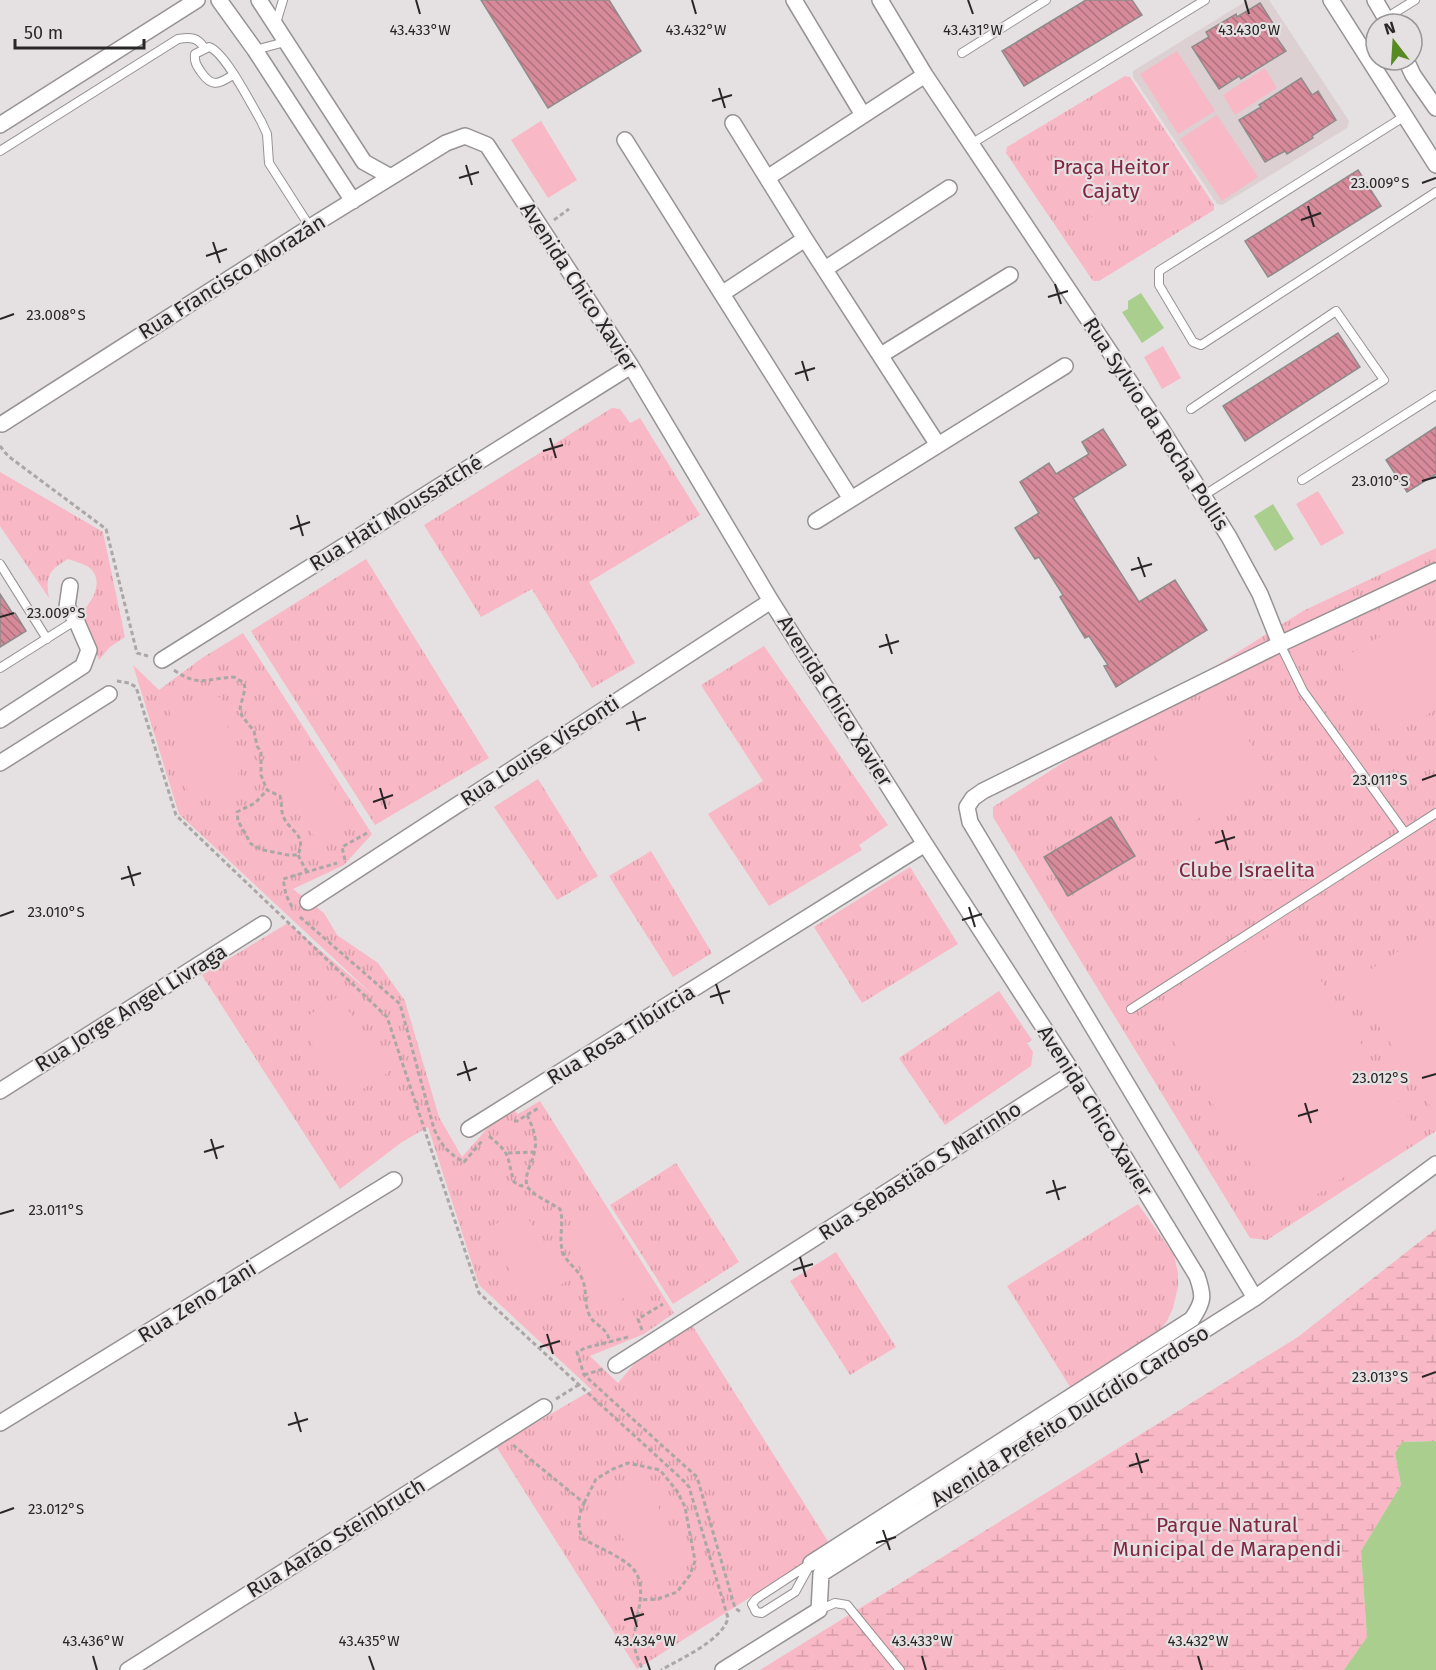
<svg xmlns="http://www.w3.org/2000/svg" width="1436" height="1670" font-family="'Fira Sans',sans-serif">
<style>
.built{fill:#dcd0d2}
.grass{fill:url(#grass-tufts)}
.wetland{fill:url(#wetland-marsh)}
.garden{fill:#f9b8c5}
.water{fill:#a9ce8e}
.building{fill:url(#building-back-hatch);stroke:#908c8c;stroke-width:1.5}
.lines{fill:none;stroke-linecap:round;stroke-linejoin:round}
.lane-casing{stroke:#979293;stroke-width:10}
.street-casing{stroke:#979293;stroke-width:18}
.path{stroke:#aba7a7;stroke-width:3;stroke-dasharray:4.5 3;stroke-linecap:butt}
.lane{stroke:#fff;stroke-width:8}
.street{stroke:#fff;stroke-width:15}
.ticks{fill:none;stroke:#282626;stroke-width:2}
.labels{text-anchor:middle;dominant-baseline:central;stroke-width:4.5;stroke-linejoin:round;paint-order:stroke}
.park-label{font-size:21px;fill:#812743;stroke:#e5e0e1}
.street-label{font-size:21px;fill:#282626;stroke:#e5e0e1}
.ticks-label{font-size:15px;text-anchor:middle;fill:#282626;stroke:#e5e0e1;stroke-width:4.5;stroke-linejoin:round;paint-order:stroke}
</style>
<defs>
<pattern id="grass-tufts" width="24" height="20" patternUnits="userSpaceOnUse" patternTransform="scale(1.5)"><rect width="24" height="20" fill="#f9b8c5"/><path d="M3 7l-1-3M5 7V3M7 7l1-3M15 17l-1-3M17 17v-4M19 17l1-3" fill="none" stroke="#d59ea9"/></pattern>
<pattern id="wetland-marsh" width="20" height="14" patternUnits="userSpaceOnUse" patternTransform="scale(1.5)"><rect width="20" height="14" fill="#f9b8c5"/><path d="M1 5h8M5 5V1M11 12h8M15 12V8" fill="none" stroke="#d59ea9"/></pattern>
<pattern id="building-back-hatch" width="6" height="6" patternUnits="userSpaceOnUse" patternTransform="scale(1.5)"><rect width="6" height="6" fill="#d68a9a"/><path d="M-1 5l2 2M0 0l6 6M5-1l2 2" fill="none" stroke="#ae717d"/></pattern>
</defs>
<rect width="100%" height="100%" fill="#e5e0e1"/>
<path class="built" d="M 1248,0 L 1269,0 L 1349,121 L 1347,128 L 1222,205 L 1217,204 L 1133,77 L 1133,71 Z"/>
<path class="grass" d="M 1125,76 L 1130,77 L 1214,205 L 1214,210 L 1099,281 L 1093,281 L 1006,153 L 1007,147 Z
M 612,408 L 620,409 L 630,423 L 640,418 L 700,515 L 589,582 L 635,663 L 592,688 L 532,589 L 481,617 L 424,525 Z
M 0,472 L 103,532 L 125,637 L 110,647 L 99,660 L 82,612 C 93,601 106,578 87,566 C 81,563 74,561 68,559 C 49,570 45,576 49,598 L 0,526 Z
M 1436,548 L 1436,1131 L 1267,1240 L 1250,1238 L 993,817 L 993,807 L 1303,611 Z
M 366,559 L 489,758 L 375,825 L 251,631 Z
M 243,633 L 372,834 L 344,865 L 293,889 L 324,913 L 337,935 L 378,963 L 405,1001 L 439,1117 L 462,1157 L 499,1115 L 511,1108 L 518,1114 L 540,1101 L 674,1313 L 644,1334 L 590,1356 L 618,1383 L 640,1357 L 692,1325 L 831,1546 L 637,1669 L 496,1446 L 592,1390 L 479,1285 L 428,1127 L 402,1142 L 340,1189 L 202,975 L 288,923 L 373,995 L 179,814 L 133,665 L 159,690 L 202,658 Z
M 764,646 L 888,825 L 859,845 L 862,850 L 769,906 L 708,814 L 763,781 L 701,685 Z
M 538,779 L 598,876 L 557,900 L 494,807 Z
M 651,851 L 712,953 L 673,977 L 609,876 Z
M 910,867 L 958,944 L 862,1003 L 814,927 Z
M 999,991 L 1032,1040 L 1027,1043 L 1033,1052 L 1031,1066 L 945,1125 L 899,1058 Z
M 676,1163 L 739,1262 L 673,1304 L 610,1205 Z
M 1138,1204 L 1174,1255 L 1178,1273 L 1178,1287 L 1173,1308 L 1167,1321 L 1154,1338 L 1072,1390 L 1007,1286 Z
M 836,1252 L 896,1347 L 850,1375 L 790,1281 Z"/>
<path class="wetland" d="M 1436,1229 L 1436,1441 L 1402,1442 L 1395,1453 L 1401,1485 L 1361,1551 L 1367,1637 L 1344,1670 L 760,1670 L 1298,1337 Z"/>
<path class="garden" d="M 1177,51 L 1215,111 L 1178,134 L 1140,74 Z
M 1265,68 L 1277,88 L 1235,115 L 1223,95 Z
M 1217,115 L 1258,177 L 1222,201 L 1180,139 Z
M 541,121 L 577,180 L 548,198 L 511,140 Z
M 1116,158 L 1133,161 L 1127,188 L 1110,185 Z
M 1108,206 L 1128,238 L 1108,251 L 1088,219 Z
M 1163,346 L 1181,378 L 1162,389 L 1144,357 Z
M 1318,491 L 1344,533 L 1321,546 L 1296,504 Z
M 1414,617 L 1436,653 L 1436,709 L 1386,740 L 1338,661 Z
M 221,697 L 242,790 L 190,802 L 169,709 Z
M 1227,701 L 1270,779 L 1192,822 L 1148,744 Z
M 319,764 L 352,819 L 317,841 L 283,786 Z
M 1286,926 L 1417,1131 L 1284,1215 L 1153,1010 Z
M 1433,929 L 1436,933 L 1436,1104 L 1431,1107 L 1351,982 Z
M 339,996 L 389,1072 L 348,1099 L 298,1022 Z
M 521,1208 L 568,1280 L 531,1304 L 485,1231 Z
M 606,1213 L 650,1281 L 608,1308 L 564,1241 Z
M 639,1477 L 688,1555 L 649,1580 L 600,1501 Z"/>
<path class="water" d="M 1141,293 L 1164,328 L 1142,343 L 1122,312 L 1128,309 L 1128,301 Z
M 1273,504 L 1294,539 L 1275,551 L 1254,516 Z
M 1436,1441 L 1436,1670 L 1344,1670 L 1367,1637 L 1361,1551 L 1401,1485 L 1395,1453 L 1402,1442 Z"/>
<path class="building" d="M 481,0 L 609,0 L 641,51 L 548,108 Z
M 1086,0 L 1132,0 L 1142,15 L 1024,86 L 1002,51 Z
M 1260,3 L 1278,31 L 1274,34 L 1286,51 L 1241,79 L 1239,76 L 1219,89 L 1192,47 L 1209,37 L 1206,32 L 1236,14 L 1237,17 Z
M 1301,78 L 1312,95 L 1318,91 L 1336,120 L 1312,136 L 1313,138 L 1287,154 L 1285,151 L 1265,162 L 1239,120 L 1261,107 L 1259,105 Z
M 1358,170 L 1381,206 L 1268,277 L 1245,241 Z
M 1338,333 L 1360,367 L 1245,441 L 1223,406 Z
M 1436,427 L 1436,474 L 1407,492 L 1386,460 Z
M 1103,429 L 1126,465 L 1073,498 L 1139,602 L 1175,580 L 1207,630 L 1116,687 L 1104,666 L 1108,665 L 1089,636 L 1085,638 L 1060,597 L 1063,595 L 1039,557 L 1035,559 L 1015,528 L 1039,513 L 1020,482 L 1049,463 L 1056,474 L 1089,454 L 1082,442 Z
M 0,594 L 13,614 L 15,613 L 26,631 L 0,647 Z
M 1111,817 L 1135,856 L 1068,896 L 1044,857 Z"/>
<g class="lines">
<g class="lane-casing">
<path id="lane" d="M 1386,18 L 1415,0
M 276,23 L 283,0
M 255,50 L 285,42
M 962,53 L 1046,0
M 233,75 C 219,84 212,88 201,72 C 197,66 194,62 195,54 L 209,47 C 225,52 251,104 261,121 L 267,134 L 269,163 L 310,227
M 1405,116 L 1159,271 L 1159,285 L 1193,342 L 1201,345 L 1436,192
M 971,144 L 1205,0
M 0,151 L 178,39 C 190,37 198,37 204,48
M 1191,409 L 1336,311 L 1384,380 L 1203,496
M 1302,480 L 1436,395
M 0,564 L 47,639
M 1280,644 L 1303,691 L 1405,833
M 0,668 L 76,620
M 1131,1009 L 1436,813
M 811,1563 L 795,1592 L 762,1613 L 756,1612 L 752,1604 L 756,1599 Z
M 819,1610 L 835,1603 L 847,1605 L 900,1670"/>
</g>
<g class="street-casing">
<path id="street" d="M 219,0 L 255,50 L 353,201
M 259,0 L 364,162 L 391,177
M 794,0 L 863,115
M 880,0 L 925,75 L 1160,427 L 1229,537 L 1260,594 L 1280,644
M 1331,0 L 1436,165
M 1375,0 L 1389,24
M 1406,60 L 1413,75 L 1436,108
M 733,123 L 805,239 L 938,445
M 0,125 L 197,0
M 625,140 L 851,499
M 767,178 L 925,75
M 825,269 L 949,188
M 723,293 L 805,239
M 881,355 L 1010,275
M 2,424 L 310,227 L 446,143 L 465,136 L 487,145 L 631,366 L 771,601 L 925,844 L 1073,1073 L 1197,1276 C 1204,1296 1204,1301 1192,1319 L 811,1563
M 816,521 L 1065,366
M 162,660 L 631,366
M 0,720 L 83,666 L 89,650 L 76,620 L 67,607 L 70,586
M 0,763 L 109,694
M 308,902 L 771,601
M 0,1091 L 263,924
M 469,1129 L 925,844
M 1255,1298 L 970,822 L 967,807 L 973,798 L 983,791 L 1280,644 L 1436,571
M 616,1365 L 1073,1073
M 0,1423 L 394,1180
M 128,1670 L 544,1407
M 723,1670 L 819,1610 L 821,1574 L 1255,1298 L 1436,1164"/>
</g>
<path class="path" d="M 554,220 L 569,209
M 0,446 L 8,456 L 106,529 L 137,653 L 148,656
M 174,670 C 199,688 209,678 234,677 L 244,683 L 245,689 L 240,708 L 242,716 L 254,731 L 257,746 L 261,752 L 261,775 L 267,790 L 280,796 C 282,803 281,810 283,816 C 290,833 307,833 298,855 L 288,855 L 263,850 L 251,844 L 238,821 L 237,812 L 255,803 L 267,790
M 117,681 L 129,683 L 136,687 L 176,815 L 180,819 L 387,1017 L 479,1293 L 686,1483 L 689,1487 L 728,1618 C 723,1640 680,1659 661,1670
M 298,855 L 307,872
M 345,860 L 342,847 L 367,833
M 292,907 L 286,895 L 283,879 L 337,863
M 300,917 L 400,1004 L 434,1129 C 441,1145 448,1153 464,1162 L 482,1141
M 527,1115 C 533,1127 538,1140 534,1154 C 531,1166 524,1174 527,1187 L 536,1195 L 560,1209 C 565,1224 557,1240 564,1255 C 569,1265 580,1271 583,1281 C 587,1292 584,1303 589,1314 C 594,1327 607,1325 610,1343
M 514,1121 L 517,1121 L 540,1107
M 489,1136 C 512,1155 506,1155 514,1182 L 521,1186 L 526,1185
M 508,1153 L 535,1152
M 642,1330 L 638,1319 L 663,1304
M 628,1337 L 585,1348 L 577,1352 L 584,1375 L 697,1477 L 735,1608 L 742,1613
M 584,1375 L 603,1369
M 556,1399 L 580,1384
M 513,1445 L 584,1503 C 578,1516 577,1527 583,1539 C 598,1547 615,1554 628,1564 C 653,1583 633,1618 634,1644 C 635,1652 639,1662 643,1670
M 584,1503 L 596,1479 L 613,1469 L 628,1463 L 660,1470 L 677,1491 L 685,1507 L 695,1561 L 690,1575 L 677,1592 L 658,1599 L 640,1600"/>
<use href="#lane" class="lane"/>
<use href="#street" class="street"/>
</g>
<path class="ticks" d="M 416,0 L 420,14M 692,0 L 696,14M 968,0 L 973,14M 1245,0 L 1249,14M 719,88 L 725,108M 712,101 L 732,95M 466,165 L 472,185M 459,178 L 479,172M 1422,183 L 1436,178M 1308,206 L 1314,227M 1301,220 L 1321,213M 213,242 L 220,263M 206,256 L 227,249M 1055,284 L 1061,304M 1048,297 L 1068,291M 0,319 L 14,314M 802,361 L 808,381M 795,374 L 815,368M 550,438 L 556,458M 543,451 L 563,445M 1422,481 L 1436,477M 297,515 L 303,536M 290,529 L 310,522M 1138,557 L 1145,577M 1131,570 L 1152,564M 0,617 L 14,613M 886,634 L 892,654M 879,647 L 899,641M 633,711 L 639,731M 626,724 L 646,718M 1422,780 L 1436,775M 380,788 L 386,809M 373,802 L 393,795M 1222,830 L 1228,850M 1215,843 L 1235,837M 128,866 L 134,886M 121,879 L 141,873M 969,907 L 975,927M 0,916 L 14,911M 962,920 L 982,914M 716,984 L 723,1004M 710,997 L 730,991M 464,1061 L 470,1081M 457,1075 L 477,1068M 1422,1078 L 1436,1074M 1305,1103 L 1311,1123M 1298,1116 L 1318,1110M 211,1139 L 217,1159M 204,1152 L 224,1146M 1053,1180 L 1059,1200M 1046,1193 L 1066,1187M 0,1214 L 14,1210M 800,1257 L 806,1277M 793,1270 L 813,1264M 547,1334 L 553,1354M 540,1347 L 560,1341M 1422,1377 L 1436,1372M 295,1412 L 301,1432M 288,1425 L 308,1419M 1136,1453 L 1142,1473M 1129,1466 L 1149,1460M 0,1513 L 14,1508M 883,1530 L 890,1550M 876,1543 L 896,1537M 631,1607 L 637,1627M 624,1620 L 644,1614M 93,1656 L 97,1670M 369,1656 L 374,1670M 645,1656 L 650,1670M 922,1656 L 926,1670M 1198,1656 L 1202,1670"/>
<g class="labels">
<g class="park-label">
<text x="1111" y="167">Praça Heitor<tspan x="1111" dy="24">Cajaty</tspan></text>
<text x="1247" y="870">Clube Israelita</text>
<text x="1227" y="1525">Parque Natural<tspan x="1227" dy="24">Municipal de Marapendi</tspan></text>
</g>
<g class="street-label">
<text transform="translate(232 277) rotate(-32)">Rua Francisco Morazán</text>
<text transform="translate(579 287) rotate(57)">Avenida Chico Xavier</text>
<text transform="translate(1156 424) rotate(57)">Rua Sylvio da Rocha Pollis</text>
<text transform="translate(396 513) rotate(-32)">Rua Hati Moussatché</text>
<text transform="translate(835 701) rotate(58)">Avenida Chico Xavier</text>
<text transform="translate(540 751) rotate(-33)">Rua Louise Visconti</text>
<text transform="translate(131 1008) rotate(-32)">Rua Jorge Angel Livraga</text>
<text transform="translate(621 1035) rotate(-32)">Rua Rosa Tibúrcia</text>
<text transform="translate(1095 1111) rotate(58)">Avenida Chico Xavier</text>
<text transform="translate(920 1171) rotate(-33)">Rua Sebastião S Marinho</text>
<text transform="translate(197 1302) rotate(-32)">Rua Zeno Zani</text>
<text transform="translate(1070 1416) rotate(-32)">Avenida Prefeito Dulcídio Cardoso</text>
<text transform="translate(336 1538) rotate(-32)">Rua Aarão Steinbruch</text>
</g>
</g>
<g class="ticks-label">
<text x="420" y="35">43.433°W</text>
<text x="696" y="35">43.432°W</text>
<text x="973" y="35">43.431°W</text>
<text x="1249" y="35">43.430°W</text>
<text x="1380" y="188">23.009°S</text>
<text x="56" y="320">23.008°S</text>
<text x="1380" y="486">23.010°S</text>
<text x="56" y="618">23.009°S</text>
<text x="1380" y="785">23.011°S</text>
<text x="56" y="917">23.010°S</text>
<text x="1380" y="1083">23.012°S</text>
<text x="56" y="1215">23.011°S</text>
<text x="1380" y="1382">23.013°S</text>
<text x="56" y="1514">23.012°S</text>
<text x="93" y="1646">43.436°W</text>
<text x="369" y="1646">43.435°W</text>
<text x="645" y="1646">43.434°W</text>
<text x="922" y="1646">43.433°W</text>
<text x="1198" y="1646">43.432°W</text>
</g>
<g transform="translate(1394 42) rotate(343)"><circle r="28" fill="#e5e0e1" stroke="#999696" stroke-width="1.5"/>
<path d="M0-4.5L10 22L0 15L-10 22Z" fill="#568a22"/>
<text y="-9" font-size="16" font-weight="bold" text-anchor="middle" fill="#282626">N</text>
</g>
<path d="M15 39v9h129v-9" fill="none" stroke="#282626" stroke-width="3"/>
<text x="24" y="39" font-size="18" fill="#282626" stroke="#e5e0e1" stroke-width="4.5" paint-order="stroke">50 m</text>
</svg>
